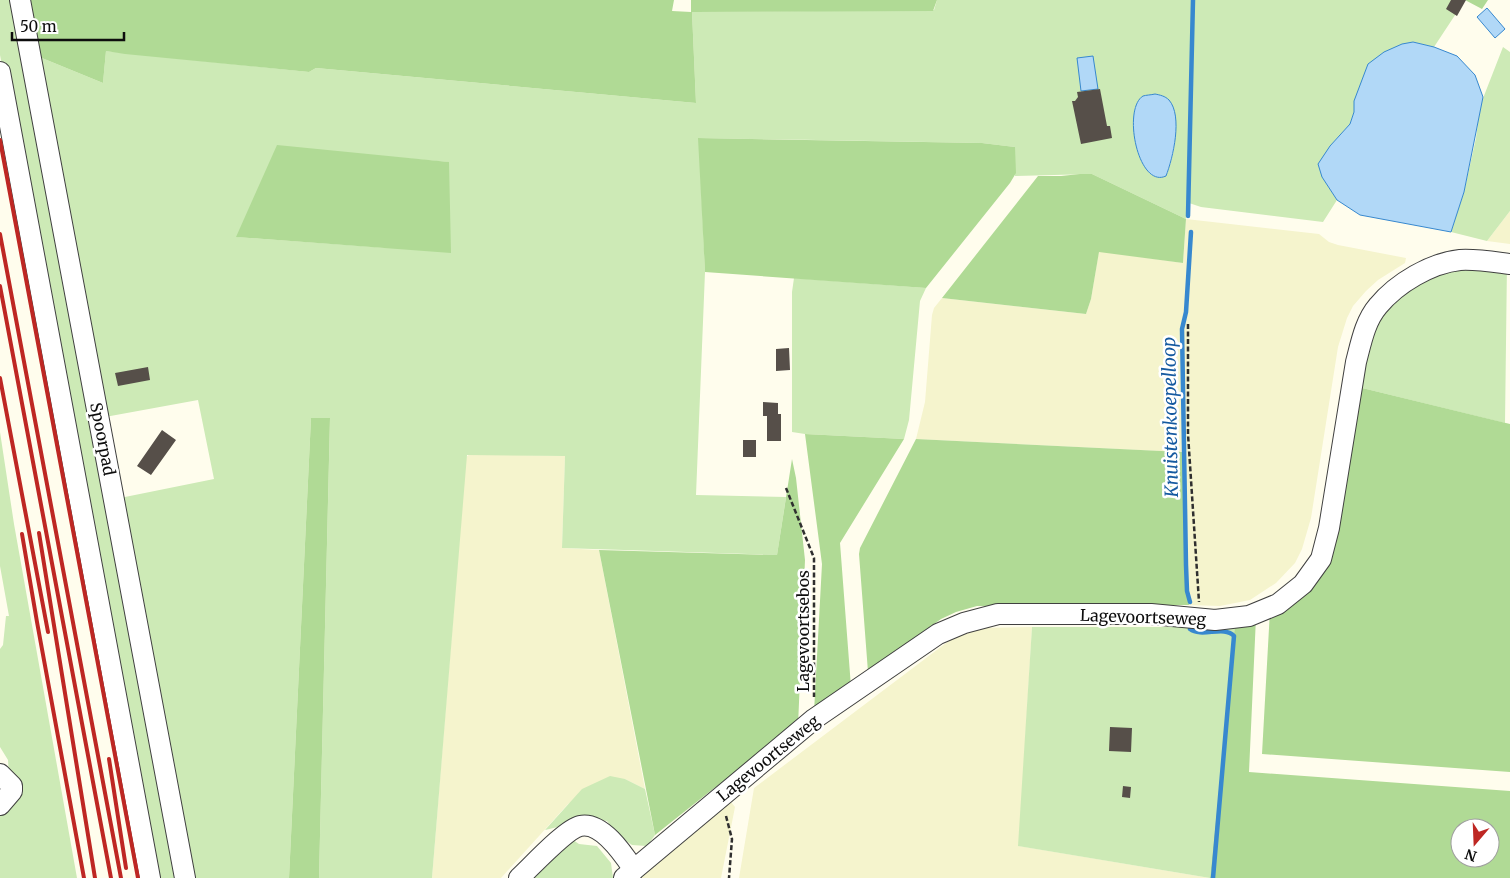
<svg xmlns="http://www.w3.org/2000/svg" width="1510" height="878" font-family="Merriweather,serif">
<style>
.farmland{fill:#f5f4cd}
.green{fill:#cdeab6;fill-rule:evenodd}
.forest{fill:#b0da95;fill-rule:evenodd}
.water{fill:#b1d8f7;stroke:#3788cf}
.lines{fill:none;stroke-linecap:round;stroke-linejoin:round}
.stream{stroke:#3788cf;stroke-width:4.5}
.building{fill:#564f49}
.minor-casing{stroke:#404040;stroke-width:22}
.path{stroke:#2f2f2f;stroke-width:2.5;stroke-dasharray:5 2.5;stroke-linecap:butt}
.minor{stroke:#fff;stroke-width:20}
.rail{stroke:#be2723;stroke-width:4}
.labels{text-anchor:middle;dominant-baseline:central;stroke-width:5;stroke-linejoin:round;paint-order:stroke}
.street-label{font-size:16px;fill:#0d0d0d;stroke:#fff}
.water-label{font-size:18px;font-style:italic;fill:#155aa0;stroke:#fff}
</style>
<rect width="100%" height="100%" fill="#fffded"/>
<path class="farmland" d="M 1510,211 L 1510,244 L 1487,241 Z
M 1186,219 L 1319,234 L 1329,242 L 1338,245 L 1406,258 L 1405,263 L 1378,280 L 1366,291 L 1353,306 L 1347,318 L 1338,347 L 1311,518 L 1302,549 L 1295,563 L 1276,583 L 1250,600 L 1220,606 L 1189,605 L 1181,452 L 916,439 L 925,402 L 932,315 L 934,308 L 942,298 L 1086,314 L 1091,299 L 1099,251 L 1183,263 Z
M 470,454 L 565,456 L 562,548 L 599,550 L 645,789 L 625,779 L 568,804 L 501,878 L 432,878 L 466,457 Z
M 1032,627 L 1019,846 L 1210,878 L 739,878 L 754,788 L 950,640 L 967,632 L 979,628 Z
M 731,802 L 735,807 L 721,878 L 637,878 Z"/>
<path class="green" d="M 0,0 L 14,0 L 179,878 L 153,878 L 0,55 Z
M 937,0 L 1465,0 L 1434,47 L 1413,42 L 1354,101 L 1354,112 L 1350,124 L 1330,146 L 1322,177 L 1337,200 L 1323,222 L 1201,207 L 1189,203 L 1186,219 L 1092,174 L 1015,176 L 1015,147 L 982,143 L 699,138 L 705,272 L 696,495 L 786,497 L 777,555 L 562,548 L 565,456 L 467,455 L 432,878 L 319,878 L 330,419 L 311,418 L 289,878 L 191,878 L 120,498 L 214,479 L 198,400 L 105,417 L 37,56 L 103,83 L 106,51 L 309,72 L 316,68 L 696,103 L 692,12 L 934,10 ZM 1170,102 C 1179,126 1176,152 1166,176 L 1133,125 L 1135,107 ZM 378,156 L 448,162 L 388,248 L 237,237 Z
M 1503,47 L 1510,52 L 1510,211 L 1487,241 L 1451,232 L 1464,192 L 1476,138 L 1480,106 Z
M 1507,263 L 1505,423 L 1354,386 L 1379,312 L 1434,272 Z
M 794,278 L 926,288 L 920,301 L 909,420 L 904,439 L 805,434 L 792,432 L 792,292 Z
M 0,432 L 14,524 L 77,878 L 0,878 L 0,793 L 9,775 L 8,760 L 0,747 L 0,649 L 3,645 L 6,616 L 9,616 L 0,566 Z
M 1235,624 L 1210,878 L 1018,846 L 1032,627 L 1212,627 Z
M 610,776 L 625,779 L 645,789 L 655,835 L 647,846 L 632,845 L 617,835 L 607,821 L 592,819 L 545,830 L 582,789 Z
M 570,838 L 579,844 L 597,846 L 611,863 L 613,878 L 529,878 Z"/>
<path class="forest" d="M 30,0 L 674,0 L 672,11 L 691,12 L 691,0 L 937,0 L 933,11 L 692,12 L 696,103 L 316,68 L 309,72 L 125,54 L 106,51 L 103,83 L 37,56 Z
M 1465,0 L 1488,0 L 1482,9 Z
M 698,138 L 982,143 L 1015,147 L 1016,173 L 1010,183 L 926,288 L 705,272 Z
M 277,145 L 449,162 L 451,253 L 236,237 Z
M 1080,174 L 1092,174 L 1186,219 L 1183,263 L 1099,252 L 1091,299 L 1086,314 L 942,298 L 1038,176 L 1061,176 Z
M 1354,386 L 1510,424 L 1510,772 L 1262,754 L 1270,610 L 1314,577 Z
M 311,418 L 330,418 L 319,878 L 289,878 Z
M 805,434 L 904,439 L 840,543 L 851,687 L 814,712 L 822,564 Z
M 916,439 L 1182,452 L 1189,605 L 977,606 L 956,612 L 941,619 L 868,672 L 859,554 L 860,548 Z
M 792,459 L 796,478 L 805,560 L 798,726 L 713,789 L 655,835 L 599,550 L 777,555 Z
M 1256,617 L 1249,772 L 1510,791 L 1510,878 L 1210,878 L 1235,624 ZM 1460,828 L 1490,828 L 1490,858 L 1460,858 Z"/>
<path class="water" d="M 1487,8 L 1505,29 L 1495,38 L 1477,17 Z
M 1413,42 L 1434,47 L 1457,56 L 1475,75 L 1483,97 L 1464,192 L 1451,232 L 1360,215 L 1337,200 L 1322,177 L 1318,164 L 1330,146 L 1350,124 L 1354,112 L 1354,101 L 1368,64 L 1384,52 L 1402,44 Z
M 1093,56 L 1098,89 L 1081,91 L 1077,58 Z
M 1155,94 C 1160,95 1165,96 1169,100 C 1183,116 1173,158 1166,176 C 1138,189 1122,109 1143,96 C 1146,95 1151,95 1155,94 Z"/>
<g class="lines">
<path class="stream" d="M 1188,216 L 1193,0
M 1190,602 L 1187,591 L 1186,565 L 1182,329 L 1186,312 L 1191,232
M 1190,629 C 1202,638 1224,625 1234,636 L 1213,878"/>
</g>
<path class="building" d="M 1451,0 L 1466,0 L 1457,16 L 1446,9 Z
M 1100,89 L 1107,126 L 1110,126 L 1112,138 L 1081,144 L 1072,101 L 1075,101 L 1078,97 L 1077,92 Z
M 789,348 L 790,370 L 776,371 L 776,349 Z
M 148,367 L 150,380 L 118,386 L 115,373 Z
M 763,402 L 778,403 L 778,414 L 781,414 L 781,441 L 767,441 L 767,416 L 763,416 Z
M 162,430 L 176,440 L 151,475 L 137,466 Z
M 743,440 L 756,440 L 756,457 L 743,457 Z
M 1110,727 L 1132,728 L 1131,752 L 1109,751 Z
M 1123,786 L 1131,787 L 1130,798 L 1122,797 Z"/>
<g class="lines">
<g class="minor-casing">
<path id="minor" d="M 20,0 L 185,878
M 0,72 L 150,878
M 0,774 L 12,786 L 12,791 L 0,805
M 519,878 C 532,866 566,829 580,826 C 602,821 624,855 634,870
M 624,878 L 814,719 L 938,634 L 964,623 L 998,614 L 1151,614 L 1215,620 L 1249,616 L 1278,604 L 1303,584 L 1321,559 L 1329,528 L 1356,362 C 1361,343 1365,321 1378,306 C 1397,283 1431,263 1460,260 C 1477,259 1494,262 1510,264"/>
</g>
<path class="path" d="M 1188,324 L 1188,434 L 1199,602
M 786,488 L 814,558 L 814,697
M 726,816 L 732,839 L 729,878"/>
<use href="#minor" class="minor"/>
<path class="rail" d="M 0,140 L 138,878
M 0,234 L 121,878
M 0,286 L 111,878
M 0,378 L 48,632
M 39,533 L 95,878
M 22,534 L 37,622 L 84,878
M 109,759 L 126,868"/>
</g>
<g class="labels">
<g class="street-label">
<text transform="translate(103 439) rotate(79)">Spoorpad</text>
<text transform="translate(1143 617) rotate(2)">Lagevoortseweg</text>
<text transform="translate(803 631) rotate(-90)">Lagevoortsebos</text>
<text transform="translate(768 758) rotate(-39)">Lagevoortseweg</text>
</g>
<g class="water-label">
<text transform="translate(1170 417) rotate(-91)">Knuistenkoepelloop</text>
</g>
</g>
<g transform="translate(1475 843) rotate(199)"><circle r="24" fill="#ffffff" stroke="#9e9e9e"/>
<path d="M0-4L9 19L0 12L-9 19Z" fill="#be2723"/>
<text y="-8" font-size="14" font-weight="bold" text-anchor="middle" fill="#0d0d0d">N</text>
</g>
<path d="M12 32v8h112v-8" fill="none" stroke="#0d0d0d" stroke-width="2.5"/>
<text x="20" y="32" font-size="15" fill="#0d0d0d" stroke="#ffffff" stroke-width="4" paint-order="stroke">50 m</text>
</svg>
